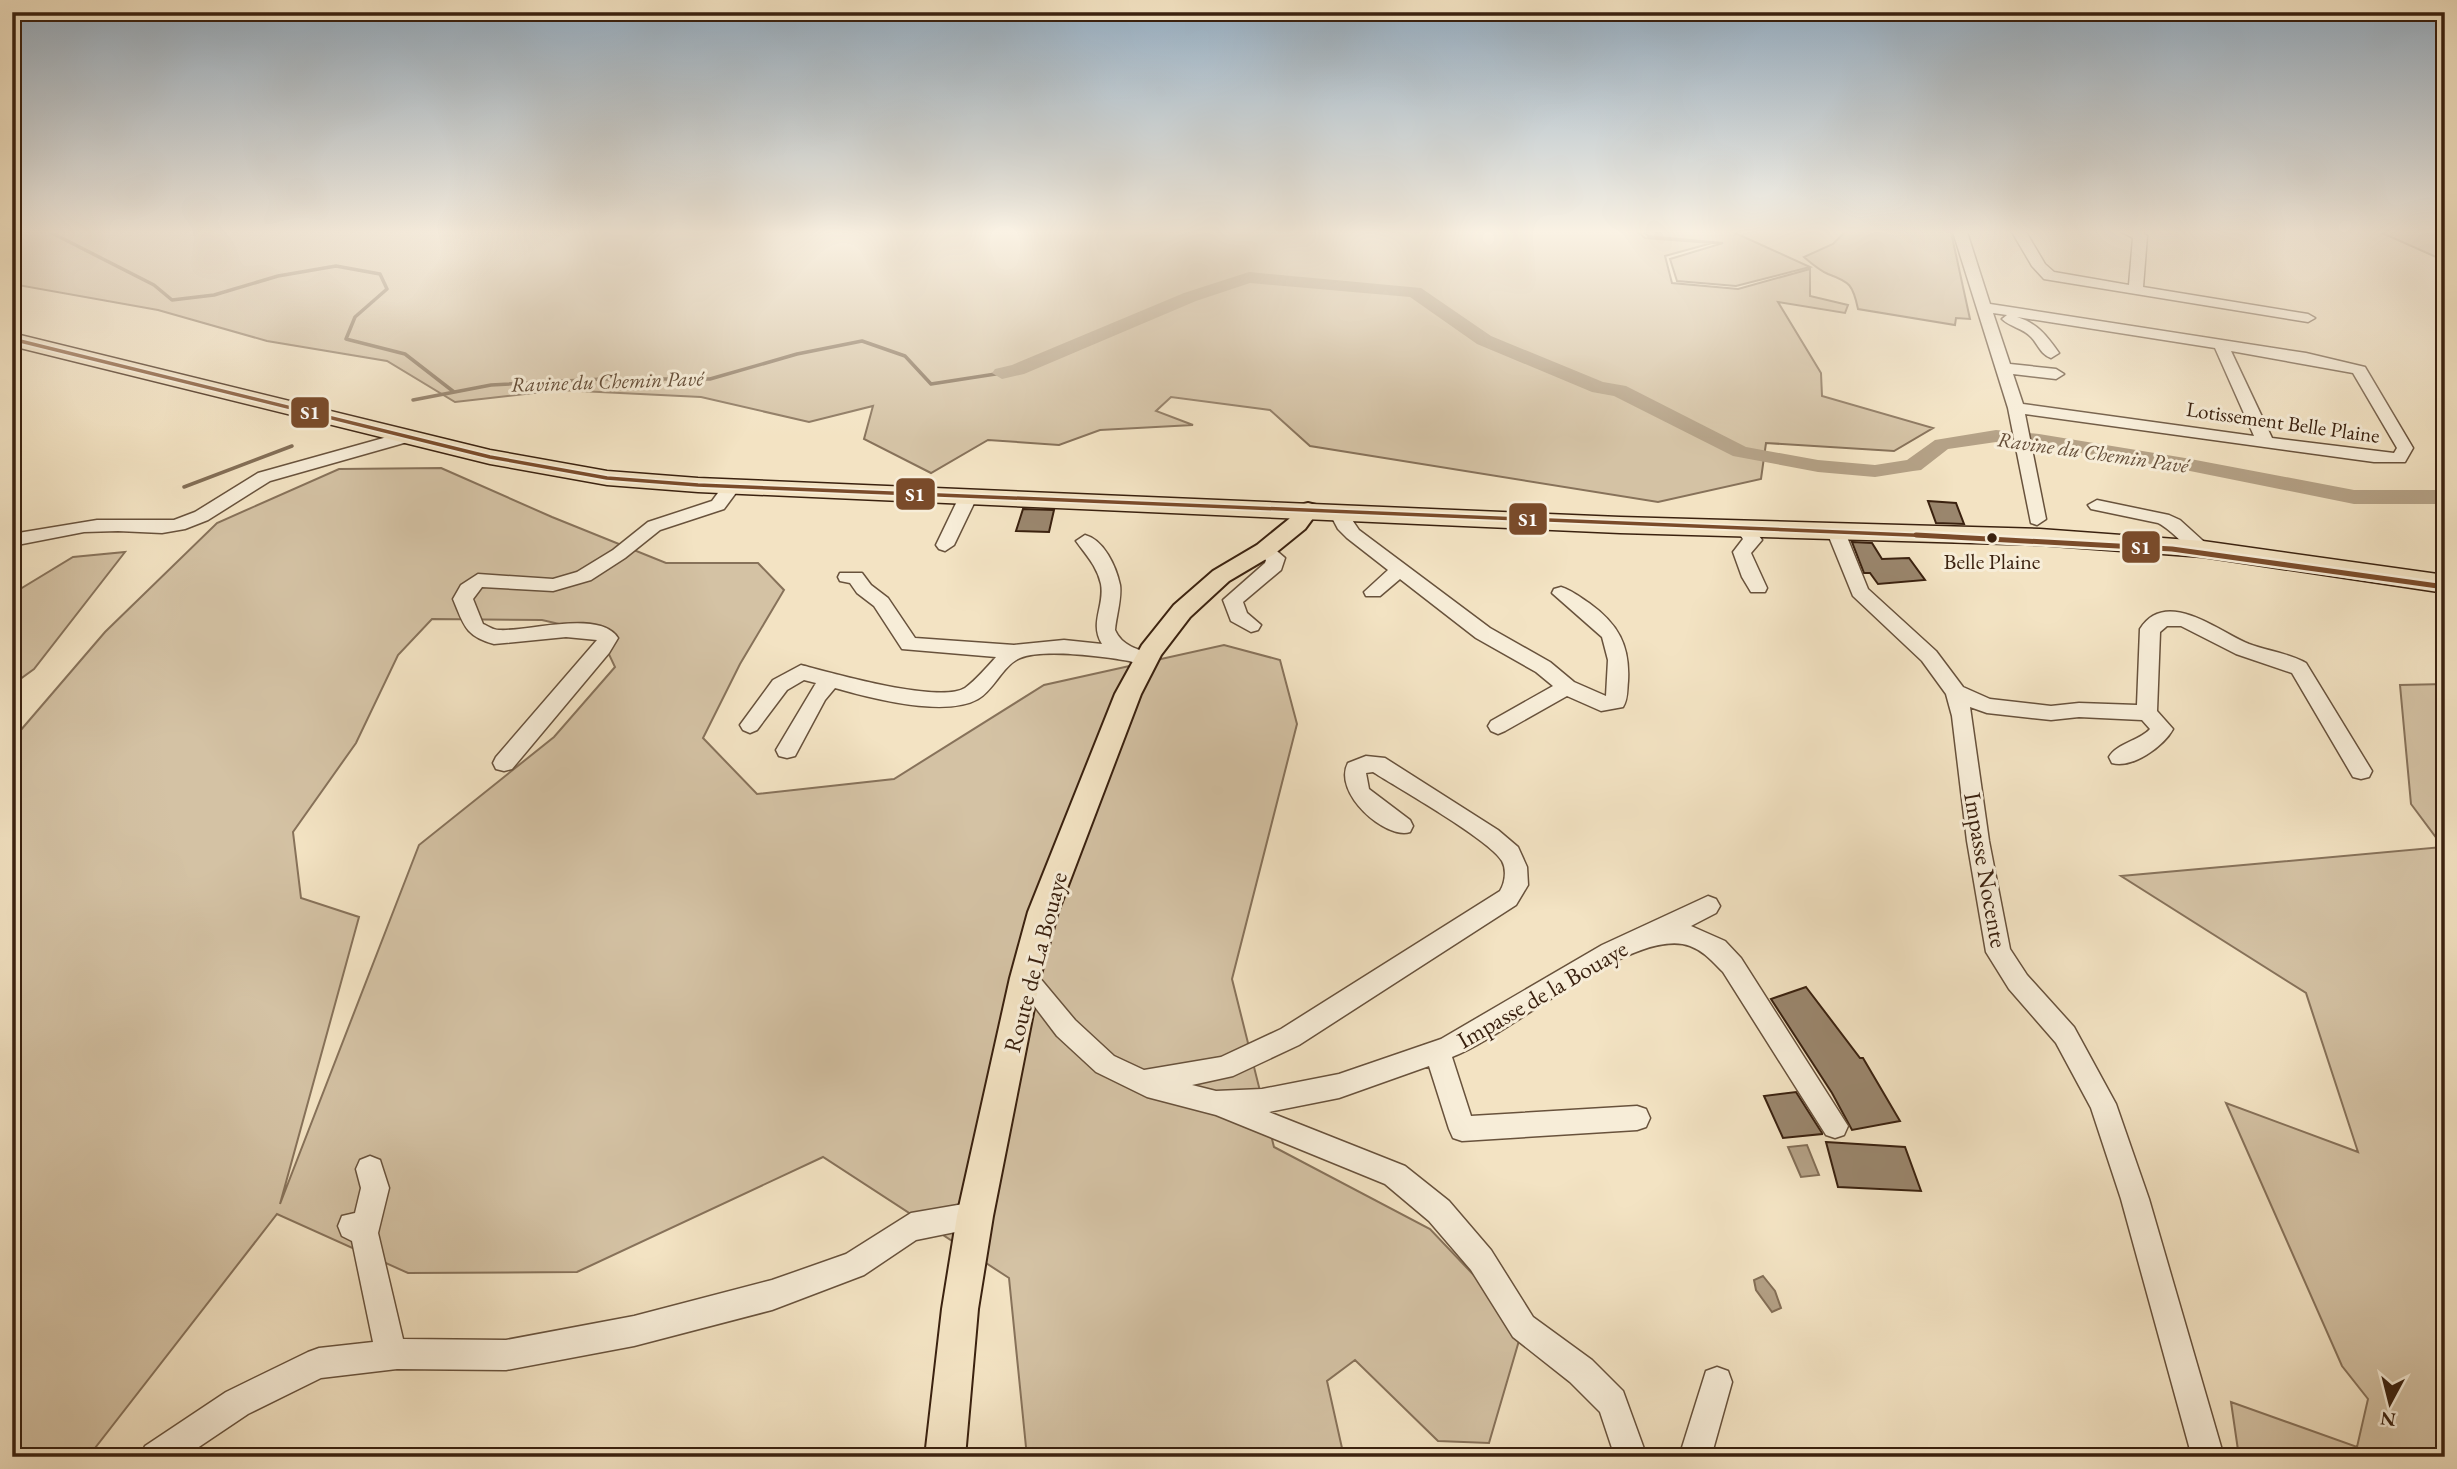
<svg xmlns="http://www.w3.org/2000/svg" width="2457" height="1469" font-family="'EB Garamond',serif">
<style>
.green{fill:#d4c2a4;stroke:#87725a;stroke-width:2;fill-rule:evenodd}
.water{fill:#b4a186;stroke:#836e56;stroke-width:2}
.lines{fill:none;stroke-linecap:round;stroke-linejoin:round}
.stream{stroke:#836e56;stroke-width:3.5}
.river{fill:#b4a186;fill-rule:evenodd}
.building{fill:#9a866d;stroke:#3a210f;stroke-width:2}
.minor-casing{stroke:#68523c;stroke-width:3}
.major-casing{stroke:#3a210f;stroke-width:4}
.highway-casing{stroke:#3a210f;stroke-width:3}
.minor{fill:#f7edd8;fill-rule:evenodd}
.major{fill:#f3e3c3;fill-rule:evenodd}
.highway{fill:#f3e3c3;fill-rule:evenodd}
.bus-1-far1-casing{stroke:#f7edd8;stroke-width:7}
.bus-1-casing{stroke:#f7edd8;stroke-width:10}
.bus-1-far1{stroke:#7a4b2a;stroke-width:3.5}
.bus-1{stroke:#7a4b2a;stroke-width:5}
.bus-dot{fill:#3a210f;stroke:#f7edd8;stroke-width:2.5}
.labels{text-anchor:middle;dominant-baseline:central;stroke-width:6;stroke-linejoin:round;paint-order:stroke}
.far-water-label{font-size:21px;font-style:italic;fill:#654e39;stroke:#f7edd8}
.far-street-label{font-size:21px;fill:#3a210f;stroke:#f7edd8}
.bus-label{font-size:22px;fill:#3a210f;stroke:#f7edd8}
.street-label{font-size:24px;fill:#3a210f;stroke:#f7edd8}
.line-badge{stroke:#f7edd8;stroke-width:2.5}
.badge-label{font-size:19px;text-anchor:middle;font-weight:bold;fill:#fff}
</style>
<rect width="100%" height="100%" fill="#f3e3c3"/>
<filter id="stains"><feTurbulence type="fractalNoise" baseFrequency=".00286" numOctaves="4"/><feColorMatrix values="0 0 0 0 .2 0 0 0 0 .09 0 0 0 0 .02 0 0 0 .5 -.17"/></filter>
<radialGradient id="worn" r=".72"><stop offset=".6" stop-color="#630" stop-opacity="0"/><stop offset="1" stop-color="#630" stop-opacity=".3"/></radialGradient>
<path class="green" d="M 12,232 L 1638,232 L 1645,238 L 1712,243 L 1665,256 L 1672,283 L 1738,289 L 1810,269 L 1810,296 L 1848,305 L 1845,313 L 1778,302 L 1821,373 L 1822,396 L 1933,428 L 1894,451 L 1766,443 L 1761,479 L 1658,502 L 1310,446 L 1270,410 L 1171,397 L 1156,411 L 1193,425 L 1100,430 L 1059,445 L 988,440 L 931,473 L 864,439 L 873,406 L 809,422 L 701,397 L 559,390 L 455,402 L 387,361 L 267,341 L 158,310 L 12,284 Z
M 1643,232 L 1733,232 L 1810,267 L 1736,286 L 1677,281 L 1670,259 L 1723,243 L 1648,236 Z
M 1845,232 L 1951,232 L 1970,319 L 1956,318 L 1955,325 L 1858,309 C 1853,285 1850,282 1828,274 C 1819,270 1811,263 1804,257 L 1833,244 Z
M 2380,232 L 2445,232 L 2445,261 Z
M 441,468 L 552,517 L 666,563 L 758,563 L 784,590 L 740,664 L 703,738 L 757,794 L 894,779 L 1044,685 L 1224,645 L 1280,660 L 1297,724 L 1232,979 L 1274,1147 L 1430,1229 L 1523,1327 L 1489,1443 L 1438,1441 L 1355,1360 L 1327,1381 L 1344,1457 L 1027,1457 L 1009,1278 L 823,1157 L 577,1272 L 408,1273 L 277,1214 L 88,1457 L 12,1457 L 12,821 L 20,731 L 105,632 L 217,523 L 339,469 ZM 432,619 L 542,620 L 599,633 L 615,667 L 554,737 L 419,845 L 280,1204 L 359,917 L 301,898 L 293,832 L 356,743 L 398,655 Z
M 125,552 L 34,669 L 12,685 L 12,594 L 73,557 Z
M 2445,684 L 2445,1457 L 2239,1457 L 2231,1402 L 2357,1447 L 2368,1399 L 2342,1366 L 2226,1103 L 2358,1152 L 2306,993 L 2121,876 L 2443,847 L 2411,804 L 2400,685 Z"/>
<path class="water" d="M 1807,1145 L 1819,1175 L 1801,1177 L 1788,1147 Z
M 1763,1276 L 1775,1291 L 1781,1308 L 1772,1312 L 1756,1290 L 1754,1280 Z"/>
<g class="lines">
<path class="stream" d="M 50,232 L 154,285 L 172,300 L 214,295 L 278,276 L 336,266 L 380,274 L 387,289 L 355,317 L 346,339 L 405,354 L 454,392
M 413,400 L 491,385 L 603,379 L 710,379 L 797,354 L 862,341 L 905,356 L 931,384 L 1002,373
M 184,487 L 292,446"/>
<path class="river" d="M 1249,272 L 1421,288 L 1491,336 L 1603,382 L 1626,386 L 1746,447 L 1818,460 L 1875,465 L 1907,460 L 1935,440 L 1996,430 L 2039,434 L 2185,458 L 2354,490 L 2445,490 L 2445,504 L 2354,504 L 2185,470 L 2039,446 L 1996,442 L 1948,449 L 1921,470 L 1913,471 L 1875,477 L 1818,472 L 1733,456 L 1614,396 L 1592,392 L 1477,344 L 1410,297 L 1250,283 L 1196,301 L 1024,374 L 1002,379 L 992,373 L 995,369 L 1012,365 L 1184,293 Z"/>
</g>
<path class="building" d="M 1928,501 L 1956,503 L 1964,524 L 1936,523 Z
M 1023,509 L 1054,510 L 1049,532 L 1016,531 Z
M 1852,542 L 1872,543 L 1882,559 L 1909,558 L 1925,580 L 1878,584 L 1870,573 L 1864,573 Z
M 1806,987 L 1860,1058 L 1863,1058 L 1900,1121 L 1852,1130 L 1832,1093 L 1771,999 Z
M 1796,1092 L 1822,1133 L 1822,1134 L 1783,1138 L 1764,1096 Z
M 1826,1142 L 1905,1147 L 1921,1191 L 1838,1187 Z"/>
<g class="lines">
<g class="minor-casing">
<path id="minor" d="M 1953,232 L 1967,232 L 1990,304 L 2306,353 L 2365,367 L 2413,448 L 2405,462 L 2374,462 L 2025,414 L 2046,519 L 2037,525 L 2031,523 L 2008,408 ZM 1993,313 L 2007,315 L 2002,319 C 2010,327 2023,328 2031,337 C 2038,344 2041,355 2051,358 L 2059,353 C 2047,336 2037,323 2017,317 L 2215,348 L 2254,436 L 2023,404 L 2013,374 L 2056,379 L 2064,374 L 2056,369 L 2010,364 ZM 2231,351 L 2353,373 L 2397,448 L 2394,453 L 2272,438 Z
M 2012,232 L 2026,232 L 2045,264 L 2054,272 L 2129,285 L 2133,238 L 2122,232 L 2142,232 L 2147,236 L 2143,287 L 2308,314 L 2315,318 L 2308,322 L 2044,279 L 2032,266 Z
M 405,432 L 411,433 L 413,437 L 411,441 L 270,481 L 208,520 L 185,529 L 162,533 L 118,531 L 84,532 L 12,546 L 12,534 L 97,520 L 174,520 L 195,512 L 258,473 Z
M 732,481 L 741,486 L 724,509 L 660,530 L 625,558 L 591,580 L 553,591 L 482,587 L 473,599 L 483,624 C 488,626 493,630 499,630 C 527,632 600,609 618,638 L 609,653 L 512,769 L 504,771 L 496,769 L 493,763 L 496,757 L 597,640 L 566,637 L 494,644 C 465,636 464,625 453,599 L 461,585 L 478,574 L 553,579 L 577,572 L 613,550 L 648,522 L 712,501 L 726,482 Z
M 969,490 L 978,495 L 954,545 L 945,551 L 939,549 L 936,545 L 960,495 Z
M 2097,500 L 2169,515 L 2180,520 L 2212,549 L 2203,555 C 2186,550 2174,531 2158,523 L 2091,509 L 2088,505 Z
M 1338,507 L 1344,508 L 1359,530 L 1490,628 L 1550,662 L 1574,682 L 1606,696 L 1608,660 L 1602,637 L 1552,593 L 1554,589 L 1561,587 C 1571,590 1580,597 1589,603 C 1618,624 1630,645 1628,681 C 1627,690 1628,699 1623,707 L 1601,711 L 1567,696 L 1505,731 L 1498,734 L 1491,731 L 1488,726 L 1491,721 L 1553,686 L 1536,672 L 1476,638 L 1400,579 L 1380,596 L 1366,596 L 1364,592 L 1388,570 L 1347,538 L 1338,529 L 1329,512 Z
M 1745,523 L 1751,525 L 1762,540 L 1751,553 L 1767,588 L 1765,592 L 1751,592 L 1742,577 L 1733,552 L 1743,539 L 1736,529 Z
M 1836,526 L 1845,532 L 1868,589 L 1936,651 L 1963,687 L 1990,699 L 2051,706 L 2079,703 L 2137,705 L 2140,629 C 2166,587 2219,632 2249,644 C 2268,651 2288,653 2306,663 L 2372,771 L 2369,777 L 2361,779 L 2353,777 L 2292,673 L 2236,654 L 2181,626 L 2167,626 L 2160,632 L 2157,711 L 2173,729 C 2164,746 2132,769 2112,763 L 2109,757 C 2117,743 2139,741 2150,729 L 2142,720 L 2079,717 L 2051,720 L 1987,713 L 1970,707 L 1989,841 L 2010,949 L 2027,975 L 2074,1027 L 2116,1104 L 2149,1199 L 2224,1457 L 2192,1457 L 2121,1199 L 2091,1108 L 2056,1043 L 2009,989 L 1986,952 L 1967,841 L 1952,716 L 1946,694 L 1922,661 L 1853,596 L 1827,532 Z
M 1085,535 C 1104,540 1116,566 1120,585 C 1122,598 1116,617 1115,630 C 1122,646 1138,650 1154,654 L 1157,659 L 1154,664 C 1143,667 1134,661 1123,660 C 1098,656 1043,649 1020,658 C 1003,665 994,690 978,699 C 945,718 870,698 835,688 L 825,700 L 795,756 L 787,758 L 779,756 L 776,750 L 816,683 L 804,680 L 787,690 L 757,730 L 750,733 L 743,730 L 740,725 L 773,680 L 801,665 C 832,673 939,704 965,688 C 976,680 987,667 996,657 L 902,649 L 874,606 L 857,593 L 850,583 L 840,581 L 838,577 L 840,573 L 862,573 L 871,585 L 888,598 L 915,638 L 1014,645 L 1064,640 L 1102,644 C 1089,623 1105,606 1101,584 C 1097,566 1086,555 1076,541 Z
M 1265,544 L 1271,546 L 1285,558 L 1281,570 L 1243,602 L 1247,613 L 1261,625 L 1258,630 L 1251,632 L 1231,621 L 1223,600 L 1265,563 L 1266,560 L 1256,550 Z
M 1366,756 L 1385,758 L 1498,830 L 1518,847 L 1527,867 L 1528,885 L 1516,905 L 1299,1045 L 1233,1076 L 1192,1085 L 1216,1091 L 1262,1089 L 1339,1074 L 1441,1039 L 1602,945 L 1708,896 L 1716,899 L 1720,906 L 1716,913 L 1691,926 L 1725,941 L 1741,958 L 1848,1126 L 1844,1135 L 1835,1138 L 1826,1135 L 1723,972 C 1713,962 1704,951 1690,946 C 1634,925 1509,1036 1452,1057 L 1471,1116 L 1637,1106 L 1646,1109 L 1650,1118 L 1646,1127 L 1637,1130 L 1462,1141 L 1453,1138 L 1449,1129 L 1429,1066 L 1339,1098 L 1269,1112 L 1405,1166 L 1449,1201 L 1491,1250 L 1533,1317 L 1592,1360 L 1623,1391 L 1647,1457 L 1615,1457 L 1600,1412 L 1570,1382 L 1513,1337 L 1471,1270 L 1429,1221 L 1385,1184 L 1216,1115 L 1147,1097 L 1096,1072 L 1057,1036 L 1013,978 L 1016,971 L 1025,968 L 1034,971 L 1075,1020 L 1114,1056 L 1144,1070 L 1221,1057 L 1281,1029 L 1500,891 C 1505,883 1507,870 1502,861 C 1490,840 1398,788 1373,772 L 1366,773 L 1369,789 L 1410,820 L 1413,826 L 1410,832 C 1386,840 1332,793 1348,763 Z
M 370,1156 L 380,1160 L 389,1188 L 378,1233 L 403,1339 L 506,1340 L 634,1316 L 772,1280 L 846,1254 L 911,1213 L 975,1202 L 985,1206 L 989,1216 L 985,1226 L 916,1240 L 864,1275 L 772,1310 L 634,1346 L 506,1370 L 397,1369 L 321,1378 L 248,1414 L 184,1457 L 140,1457 L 145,1446 L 226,1392 L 308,1352 L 319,1348 L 373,1342 L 352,1241 L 342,1236 L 338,1226 L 342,1216 L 355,1213 L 361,1188 L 356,1169 L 360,1160 Z
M 1717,1367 L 1728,1371 L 1732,1382 L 1711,1457 L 1679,1457 L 1706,1371 Z"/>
</g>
<g class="major-casing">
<path id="major" d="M 1308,503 L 1316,505 L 1319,510 L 1305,529 L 1273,555 L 1229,581 L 1190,617 L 1161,655 L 1141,694 L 1058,912 L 1040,978 L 993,1216 L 978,1309 L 965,1457 L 925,1457 L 942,1309 L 957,1216 L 1010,978 L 1028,912 L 1115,694 L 1142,645 L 1174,605 L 1213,571 L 1257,545 L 1289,519 L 1300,505 Z"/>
</g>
<g class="highway-casing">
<path id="highway" d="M 12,333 L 490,450 L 607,471 L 698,478 L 1620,517 L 2040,529 L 2203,541 L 2445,575 L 2445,593 L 2203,557 L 2040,545 L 1620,533 L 698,492 L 607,485 L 490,464 L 12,346 Z"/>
</g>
<use href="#minor" class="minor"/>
<use href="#major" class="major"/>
<use href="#highway" class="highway"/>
<g class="bus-1-far1-casing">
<path id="bus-1-far1" d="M 12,339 L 490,457 L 607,478 L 698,485 L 1959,537"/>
</g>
<g class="bus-1-casing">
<path id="bus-1" d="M 1916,535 L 2172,549 L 2445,587"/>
</g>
<use href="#bus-1-far1" class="bus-1-far1"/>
<use href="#bus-1" class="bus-1"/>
</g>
<linearGradient id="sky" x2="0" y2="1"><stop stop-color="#93acc1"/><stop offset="0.53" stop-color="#faf2e4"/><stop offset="1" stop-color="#faf2e4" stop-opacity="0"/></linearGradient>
<rect width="2457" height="438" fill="url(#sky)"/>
<circle class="bus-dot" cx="1992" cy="538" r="6"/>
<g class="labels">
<g class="far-water-label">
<text transform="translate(607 381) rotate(-2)">Ravine du Chemin Pavé</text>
<text transform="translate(2093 452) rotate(8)">Ravine du Chemin Pavé</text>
</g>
<g class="far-street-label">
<text transform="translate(2283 422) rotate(8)">Lotissement Belle Plaine</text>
</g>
<g class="bus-label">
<text x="1992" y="561">Belle Plaine</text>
</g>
<g class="street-label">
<text transform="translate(1986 870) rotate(80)">Impasse Nocente</text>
<text transform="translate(1035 962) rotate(-75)">Route de La Bouaye</text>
<text transform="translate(1542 994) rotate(-30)">Impasse de la Bouaye</text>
</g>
</g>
<g class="line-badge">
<rect x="290" y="396" width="40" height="33" rx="7" fill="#7a4b2a"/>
<rect x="895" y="477" width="41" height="34" rx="7" fill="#7a4b2a"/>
<rect x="1508" y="502" width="40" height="34" rx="7" fill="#7a4b2a"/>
<rect x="2121" y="530" width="40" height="34" rx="7" fill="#7a4b2a"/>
</g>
<g class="badge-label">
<text x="310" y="419">S1</text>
<text x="915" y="501">S1</text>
<text x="1528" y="526">S1</text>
<text x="2141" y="554">S1</text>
</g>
<rect width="2457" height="1469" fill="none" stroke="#f3e3c3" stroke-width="42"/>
<rect x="14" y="14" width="2429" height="1441" fill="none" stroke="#3a210f" stroke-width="3.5"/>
<rect x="21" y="21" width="2415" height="1427" fill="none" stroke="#3a210f" stroke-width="2"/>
<g transform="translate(2390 1403) rotate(187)" stroke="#f7edd8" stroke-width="5" paint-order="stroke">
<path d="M0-5L12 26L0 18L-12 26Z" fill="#3a210f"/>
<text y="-10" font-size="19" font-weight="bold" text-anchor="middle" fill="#3a210f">N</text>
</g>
<rect width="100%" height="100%" filter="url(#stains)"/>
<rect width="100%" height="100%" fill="url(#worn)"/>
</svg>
